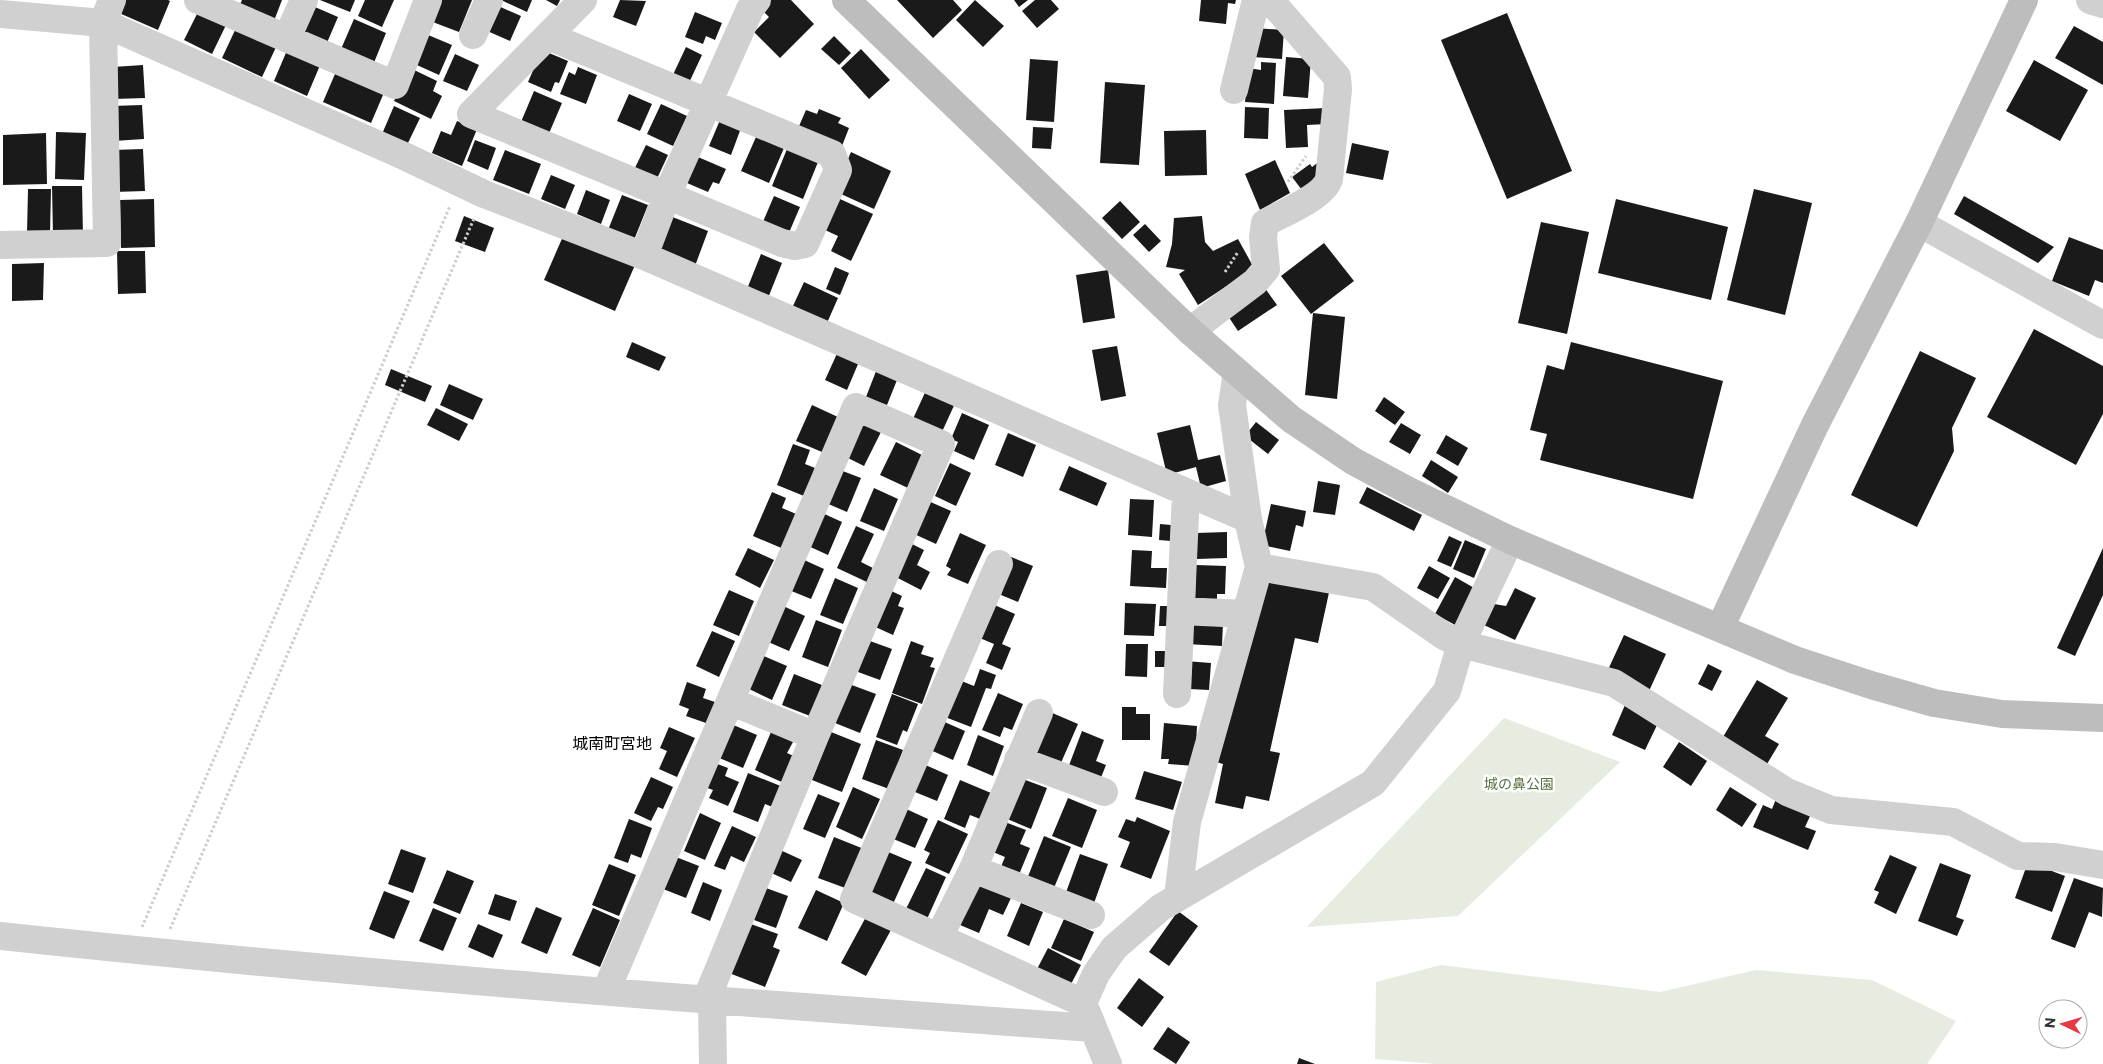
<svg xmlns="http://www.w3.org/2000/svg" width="2103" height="1064" font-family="Commissioner,'Noto Sans JP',sans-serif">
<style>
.green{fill:#e6ecdf}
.building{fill:#1a1a1a}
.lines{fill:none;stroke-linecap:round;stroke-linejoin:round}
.path{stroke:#cdcdcd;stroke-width:3;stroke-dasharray:2.5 2.5;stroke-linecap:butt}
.street{stroke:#d0d0d0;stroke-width:28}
.secondary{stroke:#bdbdbd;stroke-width:28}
.labels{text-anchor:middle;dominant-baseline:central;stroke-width:5;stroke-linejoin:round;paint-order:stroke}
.park-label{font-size:14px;fill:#56703f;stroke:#fff}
.quarter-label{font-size:16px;fill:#000;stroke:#fff}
</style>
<rect width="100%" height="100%" fill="#fff"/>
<path class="green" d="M 1504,718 L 1620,762 L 1458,916 L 1307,927 Z
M 1441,965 L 1660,992 L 1756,970 L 1872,980 L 1956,1021 L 1927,1064 L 1436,1064 L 1375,1059 L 1376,982 Z"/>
<path class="building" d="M 125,0 L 168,0 L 170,1 L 158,30 L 119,13 Z
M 242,0 L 282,0 L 272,26 L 237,11 Z
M 320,0 L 355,0 L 350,12 Z
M 365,0 L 394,0 L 382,27 L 358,16 Z
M 439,0 L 472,0 L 459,32 L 430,21 Z
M 501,0 L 532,0 L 527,12 Z
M 546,0 L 560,0 L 557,6 Z
M 620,0 L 646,1 L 636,26 L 613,17 Z
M 767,0 L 791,0 L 814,24 L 780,58 L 754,32 L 769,17 L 760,8 Z
M 897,0 L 953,0 L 962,10 L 933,38 Z
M 975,0 L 1004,26 L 983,47 L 956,20 Z
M 1014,0 L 1028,0 L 1019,7 Z
M 1035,0 L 1051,0 L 1059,9 L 1037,28 L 1022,11 Z
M 1201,0 L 1236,0 L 1235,4 L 1228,3 L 1226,24 L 1199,21 Z
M 496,5 L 521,16 L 510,41 L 485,30 Z
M 315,7 L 338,17 L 326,45 L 303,36 Z
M 199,10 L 227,23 L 212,54 L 184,40 Z
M 695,12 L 722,23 L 715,40 L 706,36 L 703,44 L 685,37 Z
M 1507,13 L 1572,171 L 1507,199 L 1441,40 Z
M 354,19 L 386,33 L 371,70 L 338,56 Z
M 237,26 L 277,45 L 262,77 L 222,58 Z
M 2074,26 L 2103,42 L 2103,85 L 2055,58 Z
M 1254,28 L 1284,30 L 1282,59 L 1252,57 Z
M 421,32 L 452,45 L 439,75 L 408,61 Z
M 834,36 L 851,53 L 839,65 L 821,49 Z
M 686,47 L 702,55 L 687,87 L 671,79 Z
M 288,48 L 321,63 L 307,96 L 274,81 Z
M 861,49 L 890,80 L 869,99 L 841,68 Z
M 542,50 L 568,61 L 559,83 L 555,82 L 551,92 L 528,82 Z
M 455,54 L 479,65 L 467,91 L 443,81 Z
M 1286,57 L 1311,59 L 1308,98 L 1283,96 Z
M 1030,59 L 1058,61 L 1054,122 L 1026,120 Z
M 2034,60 L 2088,90 L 2060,141 L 2006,111 Z
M 1261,62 L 1276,63 L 1274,104 L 1245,102 L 1248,68 L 1261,70 Z
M 143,65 L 145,98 L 114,99 L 113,67 Z
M 338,67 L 386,88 L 371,123 L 323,102 Z
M 578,67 L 597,75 L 586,104 L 560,94 L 569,72 L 575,75 Z
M 410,68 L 437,81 L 433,91 L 442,96 L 431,119 L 394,101 Z
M 1105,82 L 1145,85 L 1139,165 L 1100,163 Z
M 534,91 L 562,103 L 547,138 L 521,122 Z
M 629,94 L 652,104 L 640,131 L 617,121 Z
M 661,104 L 687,116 L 673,146 L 647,134 Z
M 142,105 L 144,139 L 114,141 L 112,106 Z
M 394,106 L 420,118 L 407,145 L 382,134 Z
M 1245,107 L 1269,108 L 1268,139 L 1244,138 Z
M 1326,108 L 1327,124 L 1307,125 L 1308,147 L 1286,148 L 1284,110 Z
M 819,109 L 841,118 L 838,123 L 849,128 L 840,151 L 796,133 L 806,110 L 817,114 Z
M 720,120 L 741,128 L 731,155 L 709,146 Z
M 457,121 L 477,129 L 462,166 L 432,153 L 441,131 L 451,135 Z
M 1033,127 L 1053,128 L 1051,149 L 1032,148 Z
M 1206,130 L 1207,175 L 1165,176 L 1164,131 Z
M 56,132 L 86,133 L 84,180 L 55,179 Z
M 46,133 L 47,184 L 3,185 L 3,135 Z
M 756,137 L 784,148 L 769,183 L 741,171 Z
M 475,140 L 496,148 L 488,170 L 467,161 Z
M 1352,143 L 1389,151 L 1383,180 L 1346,173 Z
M 646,145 L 668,155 L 655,183 L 633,172 Z
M 143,149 L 145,191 L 114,192 L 113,150 Z
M 787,149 L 818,162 L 803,199 L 772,186 Z
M 505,150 L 541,164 L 529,194 L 493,180 Z
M 851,152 L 891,171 L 874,209 L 841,194 L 842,173 Z
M 698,157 L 726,169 L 719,184 L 713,182 L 708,192 L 687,183 Z
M 1275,160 L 1290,193 L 1260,210 L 1245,174 Z
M 1320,161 L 1326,170 L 1305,194 L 1292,177 L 1310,164 L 1312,167 Z
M 551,175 L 575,185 L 565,209 L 541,199 Z
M 52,186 L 82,186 L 83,236 L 53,236 Z
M 28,189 L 51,189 L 50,234 L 27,234 Z
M 1754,189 L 1812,203 L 1785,315 L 1727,300 Z
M 586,190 L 610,200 L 601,224 L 577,214 Z
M 622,195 L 648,205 L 634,240 L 608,230 Z
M 774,196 L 800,207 L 788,235 L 762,224 Z
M 1964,196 L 2054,247 L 2038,263 L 1954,214 Z
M 154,199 L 155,247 L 121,248 L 120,200 Z
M 840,199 L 873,214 L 851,261 L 831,251 L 838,236 L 825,230 Z
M 1616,199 L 1728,227 L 1711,300 L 1598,273 Z
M 1120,201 L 1140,222 L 1122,239 L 1102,218 Z
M 464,216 L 494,228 L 485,252 L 455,241 Z
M 670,216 L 708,231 L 695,266 L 657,251 Z
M 1202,216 L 1205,242 L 1213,251 L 1238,239 L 1254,268 L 1198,305 L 1179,274 L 1185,270 L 1166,267 L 1172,244 L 1174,218 Z
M 1541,222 L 1589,232 L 1567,334 L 1518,323 Z
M 1145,224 L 1161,241 L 1149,252 L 1133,235 Z
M 564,234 L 635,265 L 615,311 L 544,280 Z
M 2069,237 L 2103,250 L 2103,283 L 2095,280 L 2089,296 L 2052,281 Z
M 1324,243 L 1354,281 L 1311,314 L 1281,276 Z
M 117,251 L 145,251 L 146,293 L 118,294 Z
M 761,254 L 782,263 L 768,298 L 747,289 Z
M 44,263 L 43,300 L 12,301 L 12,264 Z
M 835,267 L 849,273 L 840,295 L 826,289 Z
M 1108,270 L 1115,318 L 1083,323 L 1076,275 Z
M 804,282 L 838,298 L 827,323 L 793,306 Z
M 1262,284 L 1277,305 L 1238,331 L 1224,310 Z
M 1313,313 L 1345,317 L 1337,399 L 1305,395 Z
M 2034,329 L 2103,366 L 2103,414 L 2076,465 L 1987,417 Z
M 632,342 L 666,357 L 659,371 L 626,357 Z
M 1571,342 L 1723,381 L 1693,499 L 1540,460 L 1547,434 L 1530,430 L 1547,365 L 1564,370 Z
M 1117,346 L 1126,396 L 1101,401 L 1092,350 Z
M 840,347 L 861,357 L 847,390 L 825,380 Z
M 1920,351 L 1976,378 L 1952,428 L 1954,451 L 1917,527 L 1851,495 Z
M 880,361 L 901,370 L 887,405 L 866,397 Z
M 391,369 L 432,386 L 425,402 L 385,385 Z
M 449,384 L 483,399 L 473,420 L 440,405 Z
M 928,386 L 957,399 L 941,434 L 912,421 Z
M 1384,397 L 1405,412 L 1395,425 L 1375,411 Z
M 812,405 L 838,417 L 822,452 L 796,441 Z
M 436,408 L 468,424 L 459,441 L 427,425 Z
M 962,413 L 989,425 L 974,460 L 954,451 L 958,442 L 951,439 Z
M 863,416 L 884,426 L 864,466 L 844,456 Z
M 1256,422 L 1279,440 L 1268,454 L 1245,436 Z
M 1401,423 L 1421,435 L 1410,454 L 1389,442 Z
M 1190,425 L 1198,460 L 1220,455 L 1226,481 L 1201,488 L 1196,467 L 1167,475 L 1157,433 Z
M 1008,433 L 1036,445 L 1023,477 L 995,465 Z
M 1446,435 L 1468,448 L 1458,466 L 1436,453 Z
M 896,442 L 924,456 L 908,488 L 880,475 Z
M 793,444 L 810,450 L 805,464 L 815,468 L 804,496 L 777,485 Z
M 1431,460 L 1458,477 L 1448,493 L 1422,476 Z
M 950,463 L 971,473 L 956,506 L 935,496 Z
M 1069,466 L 1107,483 L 1097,506 L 1059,490 Z
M 840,470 L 861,478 L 847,512 L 826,503 Z
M 1318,481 L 1340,485 L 1335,515 L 1313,512 Z
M 1367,487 L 1422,515 L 1414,531 L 1359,503 Z
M 874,488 L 898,499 L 884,531 L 860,521 Z
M 772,492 L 786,498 L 782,508 L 801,516 L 786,550 L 753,536 Z
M 1130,499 L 1154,500 L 1152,537 L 1128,535 Z
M 926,500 L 951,511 L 936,544 L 912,533 Z
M 1271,504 L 1306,511 L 1303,527 L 1296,525 L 1290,551 L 1262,545 Z
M 820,512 L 842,522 L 828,555 L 806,545 Z
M 1160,524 L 1171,525 L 1171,541 L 1159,540 Z
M 856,526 L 874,534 L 861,562 L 875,569 L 869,583 L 837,568 Z
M 1227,532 L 1227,558 L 1197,559 L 1196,533 Z
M 960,533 L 986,545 L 968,584 L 947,575 L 951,569 L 946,566 Z
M 1449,536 L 1462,542 L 1451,567 L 1437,561 Z
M 1465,540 L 1486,549 L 1474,578 L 1453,569 Z
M 908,542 L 924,550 L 917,565 L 930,572 L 921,590 L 892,575 Z
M 748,548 L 774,560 L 760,588 L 735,575 Z
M 2103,548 L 2103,595 L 2075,656 L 2057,648 Z
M 1132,550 L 1152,551 L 1151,568 L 1167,568 L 1166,588 L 1130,586 Z
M 1011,557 L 1033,566 L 1018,602 L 1001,595 L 1003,589 L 998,587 Z
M 802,559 L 824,569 L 811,599 L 789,590 Z
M 1196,565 L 1226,566 L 1225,594 L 1217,594 L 1217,601 L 1195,600 Z
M 1429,566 L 1450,578 L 1438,599 L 1417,588 Z
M 1263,573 L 1330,588 L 1318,643 L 1295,638 L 1270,751 L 1280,753 L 1269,801 L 1246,796 L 1243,809 L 1215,803 L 1223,764 L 1216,762 Z
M 1455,577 L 1476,589 L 1457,626 L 1435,614 Z
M 835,578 L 858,588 L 843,624 L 820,615 Z
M 1515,588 L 1536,598 L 1515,640 L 1484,625 L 1494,604 L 1506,606 Z
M 887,589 L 902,596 L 898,606 L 904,608 L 893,635 L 871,625 Z
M 729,590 L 754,601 L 739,636 L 713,625 Z
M 990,603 L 1015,614 L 1002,644 L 1011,648 L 1002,670 L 986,663 L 994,644 L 975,636 Z
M 1125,603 L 1156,604 L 1154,636 L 1124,635 Z
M 781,605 L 805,616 L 789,651 L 766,641 Z
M 1160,606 L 1173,606 L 1172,626 L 1159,626 Z
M 816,620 L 842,630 L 828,667 L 802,657 Z
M 1187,621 L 1223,622 L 1222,646 L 1186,644 Z
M 712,631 L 735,641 L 719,677 L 696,666 Z
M 1624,635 L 1666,654 L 1649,691 L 1607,672 Z
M 870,641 L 892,649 L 880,680 L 858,672 Z
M 911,641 L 924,646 L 921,654 L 934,658 L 930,667 L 935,668 L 922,704 L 892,693 Z
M 1126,644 L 1148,644 L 1147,677 L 1125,676 Z
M 1155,651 L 1169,651 L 1169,667 L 1155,667 Z
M 759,654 L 787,666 L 772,700 L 745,687 Z
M 1185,661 L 1211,663 L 1209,690 L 1189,689 Z
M 1708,664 L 1722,671 L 1712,691 L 1698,684 Z
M 980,669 L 996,675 L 991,689 L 986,688 L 971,727 L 945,717 L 959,680 L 974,686 Z
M 794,674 L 822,685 L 810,716 L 782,705 Z
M 1757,680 L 1788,698 L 1765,736 L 1779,744 L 1767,764 L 1723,737 Z
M 687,682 L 706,689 L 703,698 L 715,702 L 706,723 L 686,716 L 689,709 L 679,705 Z
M 849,684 L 876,694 L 860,733 L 835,723 Z
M 998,693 L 1023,704 L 1012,730 L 1004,727 L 1000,737 L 982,730 Z
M 892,694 L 918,704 L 907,732 L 903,730 L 897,745 L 876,737 Z
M 1625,705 L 1659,721 L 1645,750 L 1612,735 Z
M 1122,707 L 1136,707 L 1136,714 L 1150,714 L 1150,740 L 1122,740 Z
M 1050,712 L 1078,724 L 1060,765 L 1032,753 Z
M 940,720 L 965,731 L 953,760 L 928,749 Z
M 1164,723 L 1197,726 L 1195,766 L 1168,764 L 1169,759 L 1161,759 Z
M 731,724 L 757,735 L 743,768 L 717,757 Z
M 669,727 L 695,738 L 677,777 L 659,769 L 667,751 L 660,748 Z
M 1082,731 L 1104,740 L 1096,761 L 1106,765 L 1100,780 L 1068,768 Z
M 771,732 L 793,742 L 787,753 L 796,757 L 784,783 L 755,770 Z
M 831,732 L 861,744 L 842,792 L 812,780 Z
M 978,735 L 1004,746 L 993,776 L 967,765 Z
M 876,740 L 903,750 L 889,789 L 862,779 Z
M 1679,742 L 1707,761 L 1691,786 L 1663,767 Z
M 712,762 L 728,768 L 725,776 L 739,782 L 728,806 L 709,798 L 713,790 L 702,786 Z
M 921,763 L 948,775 L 937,801 L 910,790 Z
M 1144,771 L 1182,782 L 1173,810 L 1135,799 Z
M 748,773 L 783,787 L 775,808 L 765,804 L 758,822 L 733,812 Z
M 651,777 L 673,787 L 663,809 L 658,807 L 651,821 L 634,813 Z
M 1020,778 L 1047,788 L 1031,829 L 1005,818 Z
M 960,780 L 991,793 L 980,819 L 970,815 L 965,828 L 944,819 Z
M 853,787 L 880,799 L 862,839 L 836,827 Z
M 1730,787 L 1757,804 L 1742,827 L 1716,810 Z
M 818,794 L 840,803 L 825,838 L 803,829 Z
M 1068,798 L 1097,810 L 1082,848 L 1052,836 Z
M 1776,799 L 1811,814 L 1805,827 L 1816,831 L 1808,850 L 1753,827 L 1763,805 L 1772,809 Z
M 904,808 L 928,819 L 915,848 L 891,838 Z
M 700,813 L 721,823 L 705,860 L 684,851 Z
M 1137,817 L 1170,831 L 1151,879 L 1120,867 L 1130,842 L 1118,837 L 1126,819 L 1135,822 Z
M 629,819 L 652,828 L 641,858 L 631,854 L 628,863 L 614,858 Z
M 938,820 L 968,834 L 949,874 L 925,863 L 930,853 L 924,850 Z
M 1005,822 L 1026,830 L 1020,844 L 1030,848 L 1018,877 L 1000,869 L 1005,857 L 993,852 Z
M 732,826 L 756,837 L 744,862 L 731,856 L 725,870 L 714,866 Z
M 1044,836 L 1071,847 L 1051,895 L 1025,884 Z
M 834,837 L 864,849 L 848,889 L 818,878 Z
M 401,849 L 426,858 L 413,893 L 388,884 Z
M 778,849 L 802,860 L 791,882 L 767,871 Z
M 886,851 L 912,862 L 893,904 L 868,893 Z
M 1080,854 L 1108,864 L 1093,906 L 1065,895 Z
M 1890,855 L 1917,867 L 1896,914 L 1874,903 L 1879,892 L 1874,890 Z
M 676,857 L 699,866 L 686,898 L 663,889 Z
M 2028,862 L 2065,876 L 2052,912 L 2015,898 Z
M 1940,863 L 1971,875 L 1956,917 L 1964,920 L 1957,936 L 1918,921 Z
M 609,864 L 636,875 L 619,916 L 592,905 Z
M 926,868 L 946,877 L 927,919 L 906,909 Z
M 447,870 L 474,881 L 460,914 L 433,903 Z
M 2074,878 L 2103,888 L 2102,917 L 2089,912 L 2075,948 L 2051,939 Z
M 703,882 L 722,890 L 710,921 L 691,913 Z
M 978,883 L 1011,898 L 1003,915 L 989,909 L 979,933 L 960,925 Z
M 766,888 L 788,896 L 776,928 L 754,920 Z
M 816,890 L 844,903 L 827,941 L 798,928 Z
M 384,891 L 410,901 L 394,939 L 369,929 Z
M 495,894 L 517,901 L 510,921 L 488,914 Z
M 1021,903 L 1043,912 L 1029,946 L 1007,936 Z
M 536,907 L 562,918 L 547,954 L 521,943 Z
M 433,908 L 457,918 L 443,951 L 419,941 Z
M 593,908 L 620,920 L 600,967 L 572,955 Z
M 1178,911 L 1198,926 L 1169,966 L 1149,952 Z
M 867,915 L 892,928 L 866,976 L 841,963 Z
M 1064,919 L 1094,932 L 1081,961 L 1051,948 Z
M 748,923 L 778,934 L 773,947 L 780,950 L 765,987 L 729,973 Z
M 478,924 L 503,935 L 493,958 L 468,947 Z
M 1048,948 L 1081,965 L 1069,988 L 1036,971 Z
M 1139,978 L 1164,997 L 1142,1027 L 1117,1008 Z
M 1168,1027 L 1190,1042 L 1176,1064 L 1153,1049 Z
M 1299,1058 L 1315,1064 L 1297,1064 Z"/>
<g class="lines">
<path class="path" d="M 1288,182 L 1306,156
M 1225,272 L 1238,252
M 142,927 L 450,206
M 170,929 L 475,216"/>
<path class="street" d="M 198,0 L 395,85 L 428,0
M 2090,0 L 2103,4
M 0,14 L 103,23 L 119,30 L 404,156 L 484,194 L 644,256 L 1248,519 L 1232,405 L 1237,372
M 473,35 L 489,0
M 548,36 L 832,154 L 838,170 L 805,244 L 795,246 L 782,243 L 471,114 L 583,0
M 287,38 L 304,0
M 1234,90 L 1256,0
M 1919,223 L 2103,325
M 0,245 L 107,243 L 103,23 L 112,0
M 644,256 L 667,195 L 750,9 L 757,0
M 1190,331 L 1255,282 L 1266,269 L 1263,237 L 1265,223 C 1281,214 1324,197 1329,179 L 1338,89 L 1337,77 L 1270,0
M 1248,519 L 1259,567 L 1373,587 L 1444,636 L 1461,644 L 1614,683 L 1787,792 L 1831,810 L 1953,822 L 2018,856 L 2055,857 L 2103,865
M 999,564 L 854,899 L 1083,1003
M 1181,611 L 1245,614
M 1177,694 L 1186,492
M 730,701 L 815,736
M 1018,760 L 1104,792
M 973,869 L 1091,915
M 1178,897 L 1187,822 L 1259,567
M 0,936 C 363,975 728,1002 1092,1028
M 939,937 L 973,869 L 1039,713
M 606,991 L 856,407 L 941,444 L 815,736 L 706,1000
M 712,1001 L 713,1064
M 1108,1064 L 1083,1003 L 1096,974 L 1114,948 L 1160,908 L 1373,783 L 1447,691 L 1461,644 L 1510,540"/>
<path class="secondary" d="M 846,0 L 1190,331 L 1291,419 L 1353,461 L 1407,490 L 1510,540 L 1795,660 L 1871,685 L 1934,703 L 2002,714 L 2103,718
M 1720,628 L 1815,425 L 1919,223 L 2024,0"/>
</g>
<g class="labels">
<g class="park-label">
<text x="1519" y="783">城の鼻公園</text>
</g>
<g class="quarter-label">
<text x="612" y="742">城南町宮地</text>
</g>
</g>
<g transform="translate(2063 1024) rotate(275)"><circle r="24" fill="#ffffff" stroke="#adadad"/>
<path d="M0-4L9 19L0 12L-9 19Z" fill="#e63946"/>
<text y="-8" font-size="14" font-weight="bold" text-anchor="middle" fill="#333333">N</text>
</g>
</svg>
